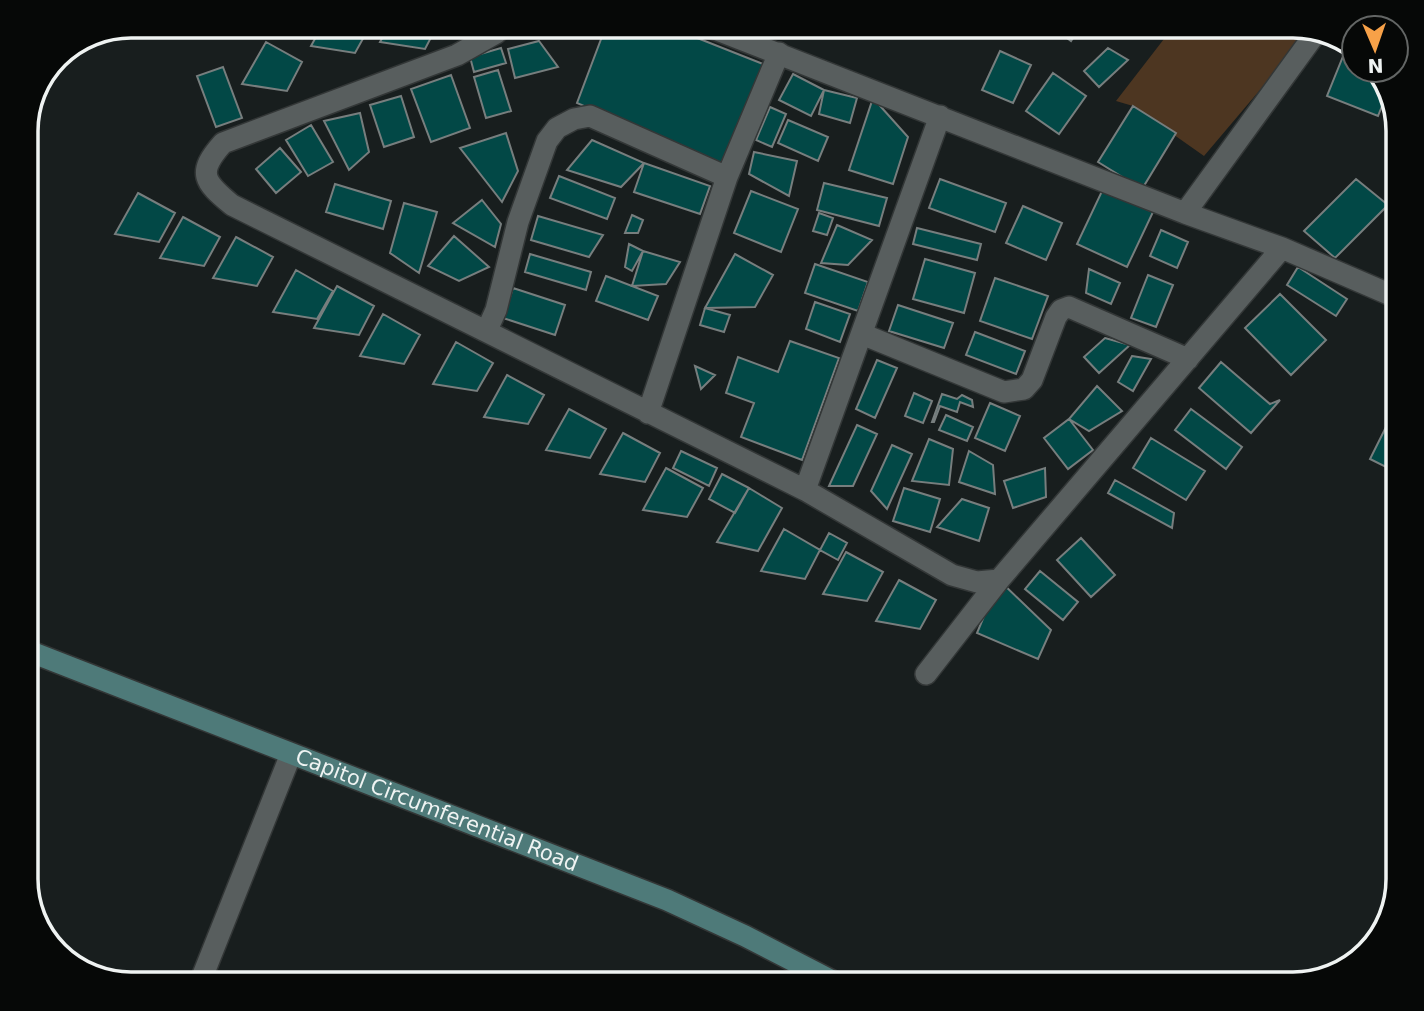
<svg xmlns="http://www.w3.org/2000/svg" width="1424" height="1011" font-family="'DejaVu Sans',sans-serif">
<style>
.green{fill:#4d3621}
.building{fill:#024846;stroke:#777e7e;stroke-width:2}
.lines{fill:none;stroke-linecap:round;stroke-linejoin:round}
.minor-casing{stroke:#333737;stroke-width:24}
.secondary-casing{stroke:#333737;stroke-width:24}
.minor{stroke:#585e5e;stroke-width:21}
.secondary{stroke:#4e7a79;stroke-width:21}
.labels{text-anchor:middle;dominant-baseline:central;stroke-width:5;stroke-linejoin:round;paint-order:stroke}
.street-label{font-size:21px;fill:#eff3f2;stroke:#060807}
.rim{fill:none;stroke:#eff3f2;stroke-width:3.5}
</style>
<rect width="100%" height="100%" fill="#181e1e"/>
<path class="green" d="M 1174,26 L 1292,26 L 1309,32 L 1204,156 L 1133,106 L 1116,101 Z"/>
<path class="building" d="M 322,26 L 370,26 L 355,53 L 311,46 Z
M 389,26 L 437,26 L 425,49 L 380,42 Z
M 606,26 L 667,26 L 763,64 L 722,166 L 577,103 Z
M 839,26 L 861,26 L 854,36 Z
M 1051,26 L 1081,26 L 1071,41 Z
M 539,41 L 558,67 L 515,78 L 508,49 Z
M 266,42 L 302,62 L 287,91 L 242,84 Z
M 501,48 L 506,63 L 474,72 L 470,57 Z
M 1108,48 L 1128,60 L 1099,87 L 1084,71 Z
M 1346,49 L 1354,52 L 1354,70 L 1374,70 L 1387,85 L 1388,91 L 1378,116 L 1327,96 Z
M 1000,51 L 1031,65 L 1013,103 L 982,90 Z
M 223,67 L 242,118 L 216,127 L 197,76 Z
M 498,70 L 511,111 L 486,118 L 474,77 Z
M 1053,73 L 1086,96 L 1059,134 L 1026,111 Z
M 793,74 L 824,90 L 811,116 L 779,100 Z
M 451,75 L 470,128 L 431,142 L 411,89 Z
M 824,90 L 857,98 L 850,123 L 819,114 Z
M 401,96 L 414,137 L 384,147 L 370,105 Z
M 873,98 L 908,137 L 893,184 L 849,170 Z
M 1133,106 L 1176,133 L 1142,189 L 1098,162 Z
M 770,107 L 786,114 L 772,147 L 756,140 Z
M 360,113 L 369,152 L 349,170 L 324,121 Z
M 788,120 L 828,137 L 818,161 L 778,143 Z
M 311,125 L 333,162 L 308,176 L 286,140 Z
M 506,133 L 518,171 L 502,202 L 460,148 Z
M 592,140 L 644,163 L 621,187 L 567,170 Z
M 280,148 L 301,172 L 276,193 L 256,169 Z
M 754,152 L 797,161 L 789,196 L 749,174 Z
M 644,163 L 710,186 L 700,214 L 634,192 Z
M 559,176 L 615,198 L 607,219 L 550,198 Z
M 940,179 L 1006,203 L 995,232 L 929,208 Z
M 1356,179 L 1388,205 L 1335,258 L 1304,231 Z
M 824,183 L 887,198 L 879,226 L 817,210 Z
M 335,184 L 391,201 L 383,229 L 326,212 Z
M 1103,189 L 1153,212 L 1127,267 L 1077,244 Z
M 751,191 L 798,209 L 781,252 L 734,233 Z
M 138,193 L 175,213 L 159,242 L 115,234 Z
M 482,200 L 501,224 L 495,247 L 453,223 Z
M 404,203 L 437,212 L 419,273 L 390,253 Z
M 1023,206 L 1062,223 L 1046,260 L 1006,243 Z
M 819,213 L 833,218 L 827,235 L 813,231 Z
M 632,215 L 643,220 L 638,233 L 625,233 Z
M 538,216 L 603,235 L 589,257 L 531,240 Z
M 183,217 L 220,237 L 204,266 L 160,258 Z
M 837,225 L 872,240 L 848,265 L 821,263 Z
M 917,228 L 981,244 L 977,260 L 913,244 Z
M 1161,230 L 1188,242 L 1177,268 L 1150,256 Z
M 454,236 L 489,267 L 459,281 L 428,266 Z
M 236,237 L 273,257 L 257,286 L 213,278 Z
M 629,244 L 643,251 L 632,271 L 625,267 Z
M 1398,244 L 1398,266 L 1389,252 Z
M 643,251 L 680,262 L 666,284 L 632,286 Z
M 530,254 L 591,272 L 586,290 L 525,272 Z
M 735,254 L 773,275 L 755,307 L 705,308 Z
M 925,259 L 975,273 L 964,313 L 913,299 Z
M 815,264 L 868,282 L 858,311 L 805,293 Z
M 1298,267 L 1347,299 L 1336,316 L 1287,285 Z
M 1089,269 L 1120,283 L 1111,304 L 1086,293 Z
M 296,270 L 333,291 L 317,319 L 273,312 Z
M 1148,275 L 1173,285 L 1156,327 L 1131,318 Z
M 606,276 L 658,296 L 648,320 L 596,301 Z
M 995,278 L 1048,296 L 1032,339 L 980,321 Z
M 337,286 L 374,306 L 359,335 L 314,328 Z
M 513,288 L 565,305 L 555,335 L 503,318 Z
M 1280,294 L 1326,340 L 1291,375 L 1245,328 Z
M 815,302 L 850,314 L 840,342 L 806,329 Z
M 898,305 L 953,323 L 944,348 L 889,331 Z
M 705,308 L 730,315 L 724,332 L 700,325 Z
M 383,314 L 420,335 L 404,364 L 360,356 Z
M 975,332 L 1025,351 L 1016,374 L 966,355 Z
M 1105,338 L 1130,345 L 1099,373 L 1084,357 Z
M 790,341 L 839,358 L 802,460 L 741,437 L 754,403 L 726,393 L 738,357 L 778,372 Z
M 456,342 L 493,363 L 477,391 L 433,384 Z
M 1132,356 L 1151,359 L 1133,391 L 1118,382 Z
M 877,360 L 897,368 L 875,418 L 856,409 Z
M 1221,362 L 1270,404 L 1280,400 L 1251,433 L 1199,388 Z
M 695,366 L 715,375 L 701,389 Z
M 507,375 L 544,395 L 528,424 L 484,417 Z
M 1097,386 L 1122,411 L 1089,431 L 1069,419 Z
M 914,393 L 932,401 L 923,423 L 905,416 Z
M 942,394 L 957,399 L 962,395 L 972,400 L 973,407 L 960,402 L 957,412 L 940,406 L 934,422 L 932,422 Z
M 990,403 L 1020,416 L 1005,451 L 975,438 Z
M 1398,403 L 1398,473 L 1370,459 Z
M 569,409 L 606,429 L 590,458 L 546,450 Z
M 1191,409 L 1242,447 L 1226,469 L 1175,430 Z
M 946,415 L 973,427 L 967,441 L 939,430 Z
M 1069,419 L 1093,450 L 1068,469 L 1044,438 Z
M 857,425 L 877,434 L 853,486 L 829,486 Z
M 623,433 L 660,453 L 645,482 L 600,474 Z
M 1151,438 L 1205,471 L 1186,500 L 1133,468 Z
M 929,439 L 953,449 L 949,485 L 912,481 Z
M 892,445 L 912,454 L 887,509 L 871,491 Z
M 681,451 L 717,468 L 709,486 L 673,468 Z
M 969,451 L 993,465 L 995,494 L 959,482 Z
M 666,468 L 703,488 L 687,517 L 643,510 Z
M 1045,468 L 1046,497 L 1013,508 L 1004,481 Z
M 722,474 L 749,488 L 735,513 L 709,499 Z
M 1115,480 L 1174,513 L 1172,528 L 1108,493 Z
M 749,488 L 782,508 L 758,551 L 717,542 Z
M 904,488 L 940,499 L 930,532 L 893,521 Z
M 962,499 L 989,508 L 979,541 L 937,527 Z
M 784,529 L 820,550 L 805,579 L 761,571 Z
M 829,533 L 847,543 L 838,560 L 820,550 Z
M 1081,538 L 1115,575 L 1091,597 L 1057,560 Z
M 846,552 L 883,572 L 867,601 L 823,594 Z
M 1040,571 L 1078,602 L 1063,620 L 1025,589 Z
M 899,580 L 936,600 L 920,629 L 876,621 Z
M 999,580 L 1051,630 L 1038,659 L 977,633 Z"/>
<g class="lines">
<g class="minor-casing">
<path id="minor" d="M 503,26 L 496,33 L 457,55 L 223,143 C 196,173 204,182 232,205 L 805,490 L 952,575 L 977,582 L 999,580
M 707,26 L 1185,213 L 1282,248 L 1398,298
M 1185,213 L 1315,34
M 487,330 L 496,310 L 518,222 L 547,141 L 557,128 L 574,119 L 590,116 L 727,177
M 862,334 L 1004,392 L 1024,389 L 1032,380 L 1056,317 L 1061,310 L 1069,307 L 1188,359
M 648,413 L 727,177 L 779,53
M 805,490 L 940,116
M 926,674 L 999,580 L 1282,248
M 199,985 L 291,754"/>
</g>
<g class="secondary-casing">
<g id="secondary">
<path id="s1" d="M 26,650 L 667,900 L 745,936 L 840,985"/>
</g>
</g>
<use href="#minor" class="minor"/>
<use href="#secondary" class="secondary"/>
</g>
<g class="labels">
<g class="street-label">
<text stroke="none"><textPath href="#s1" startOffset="441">Capitol Circumferential Road</textPath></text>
</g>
</g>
<path d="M0 0H1424V1011H0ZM131 38H1293A93 93 0 0 1 1386 131V879A93 93 0 0 1 1293 972H131A93 93 0 0 1 38 879V131A93 93 0 0 1 131 38Z" fill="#060807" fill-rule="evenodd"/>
<path class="rim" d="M131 38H1293A93 93 0 0 1 1386 131V879A93 93 0 0 1 1293 972H131A93 93 0 0 1 38 879V131A93 93 0 0 1 131 38Z"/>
<g transform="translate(1375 49) rotate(178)"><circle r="33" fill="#060807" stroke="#636665" stroke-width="2"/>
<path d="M0-5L12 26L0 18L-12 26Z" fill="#f7a148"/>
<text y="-10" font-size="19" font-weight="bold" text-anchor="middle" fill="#eff3f2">N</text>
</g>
</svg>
